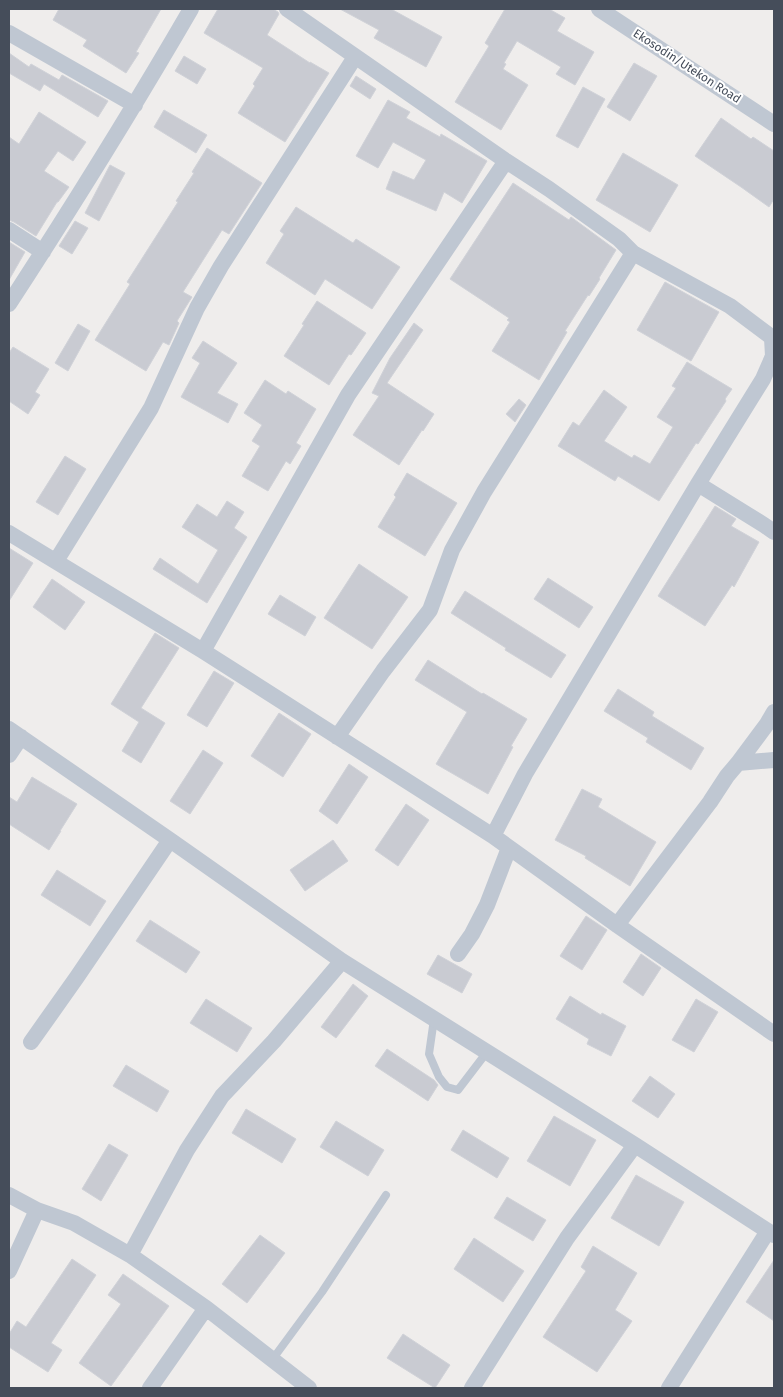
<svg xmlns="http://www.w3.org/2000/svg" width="783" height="1397" font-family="'Fira Sans',sans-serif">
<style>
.building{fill:#c9cbd2;stroke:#d0d2d8}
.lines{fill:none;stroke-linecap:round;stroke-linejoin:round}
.lane{stroke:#bfc7d2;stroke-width:8}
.street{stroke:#bfc7d2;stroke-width:16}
.labels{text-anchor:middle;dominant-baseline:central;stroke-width:4;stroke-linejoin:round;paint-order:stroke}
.street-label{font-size:12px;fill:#454d5a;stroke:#fff}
</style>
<rect width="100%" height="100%" fill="#efedec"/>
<path class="building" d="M 59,9 L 161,9 L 136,52 L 139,53 L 126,73 L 83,46 L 87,40 L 53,20 Z
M 218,9 L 273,9 L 278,12 L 279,14 L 267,35 L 310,63 L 310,62 L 329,73 L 285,142 L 238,113 L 255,86 L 253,84 L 263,68 L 204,33 Z
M 340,9 L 391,9 L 442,37 L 426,67 L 374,38 L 379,30 Z
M 505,9 L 549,9 L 565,18 L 557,31 L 594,52 L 575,85 L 556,74 L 561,67 L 517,41 L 504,63 L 506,64 L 503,69 L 528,85 L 501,130 L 455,102 L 489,46 L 485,43 Z
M 9,53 L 29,67 L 31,64 L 59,80 L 62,75 L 108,101 L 98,117 L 44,84 L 40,91 L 9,73 Z
M 184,56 L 206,69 L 197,84 L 175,71 Z
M 634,63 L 657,76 L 630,121 L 607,107 Z
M 356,76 L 376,89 L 370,99 L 350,86 Z
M 583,87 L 605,99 L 578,148 L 556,136 Z
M 388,100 L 410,112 L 406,118 L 440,137 L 441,134 L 487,161 L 462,203 L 444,192 L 436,211 L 386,189 L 393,171 L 414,180 L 426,160 L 393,142 L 378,168 L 356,156 Z
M 164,110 L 207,135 L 196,153 L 154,127 Z
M 39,112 L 86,142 L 73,161 L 58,151 L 44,171 L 69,187 L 58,202 L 57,202 L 36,236 L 14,222 L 9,220 L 9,137 L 19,144 Z
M 721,118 L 751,139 L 753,137 L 774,151 L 774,199 L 769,207 L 741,187 L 695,156 Z
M 207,148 L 262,183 L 229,234 L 222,230 L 183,292 L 192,297 L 177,321 L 179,323 L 169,345 L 163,342 L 146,371 L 95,340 L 130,284 L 127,282 L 178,202 L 176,201 L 194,173 L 192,172 Z
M 623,153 L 678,185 L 650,232 L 596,200 Z
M 110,165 L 125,173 L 99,221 L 85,213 Z
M 513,183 L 569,220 L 571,217 L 616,250 L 599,278 L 600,279 L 589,296 L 588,295 L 565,331 L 567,332 L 539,380 L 492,351 L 510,322 L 507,320 L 509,318 L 450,279 Z
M 296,207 L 353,243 L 356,239 L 400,267 L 372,309 L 325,279 L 315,295 L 266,263 L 284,234 L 280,231 Z
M 75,221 L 88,228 L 72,254 L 59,246 Z
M 9,242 L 25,252 L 9,280 Z
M 665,282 L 719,312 L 691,361 L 637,330 Z
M 317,301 L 366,333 L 351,355 L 349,354 L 329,385 L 284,356 L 304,325 L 302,324 Z
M 414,323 L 423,330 L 387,383 L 434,414 L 423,431 L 422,430 L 399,465 L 353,435 L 379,396 L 372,393 L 390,358 Z
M 78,324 L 90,331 L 68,371 L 55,363 Z
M 203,341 L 237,363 L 217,393 L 238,404 L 228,423 L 181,397 L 200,363 L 192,358 Z
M 13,347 L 49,369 L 35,392 L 40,395 L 28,414 L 9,401 L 9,353 Z
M 687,362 L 732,389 L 725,399 L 726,401 L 698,444 L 696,443 L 659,501 L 618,476 L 615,481 L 558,446 L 573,422 L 579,426 L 604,390 L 627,407 L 604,441 L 632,458 L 634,455 L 650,464 L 673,427 L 657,417 L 676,388 L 672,386 Z
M 265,380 L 286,394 L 288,391 L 316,409 L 296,443 L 301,446 L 290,464 L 286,461 L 268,491 L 242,476 L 260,446 L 252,441 L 262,425 L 244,413 Z
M 519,399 L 526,405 L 515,422 L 506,414 Z
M 65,456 L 86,469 L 58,515 L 36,502 Z
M 407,473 L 457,503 L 425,556 L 378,527 L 396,497 L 394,495 Z
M 227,501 L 244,512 L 234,528 L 247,537 L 207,603 L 153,569 L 160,558 L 198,584 L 218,550 L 182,527 L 197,504 L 217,517 Z
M 715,506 L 736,519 L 731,526 L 759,542 L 734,587 L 732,585 L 705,626 L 658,596 Z
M 9,548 L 33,563 L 9,601 Z
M 359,564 L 408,597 L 372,649 L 324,618 Z
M 548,578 L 593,607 L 579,628 L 534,599 Z
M 52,579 L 85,602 L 65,630 L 33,607 Z
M 465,591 L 566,655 L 551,678 L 505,650 L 506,648 L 451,613 Z
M 280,595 L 316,617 L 305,636 L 268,614 Z
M 155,633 L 179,648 L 141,708 L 165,723 L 141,763 L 122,751 L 139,722 L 111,704 Z
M 428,660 L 482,694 L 483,693 L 527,719 L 511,746 L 513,747 L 488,794 L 436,764 L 467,712 L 415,680 Z
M 214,671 L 234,683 L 207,727 L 187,715 Z
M 618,689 L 654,712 L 652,716 L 704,748 L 691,770 L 646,742 L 648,738 L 604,711 Z
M 279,713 L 311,734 L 283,777 L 251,756 Z
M 203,750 L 223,763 L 190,814 L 170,801 Z
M 349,764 L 368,777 L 337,824 L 319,811 Z
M 32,777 L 77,804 L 60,831 L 61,831 L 49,850 L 9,824 L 9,797 L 17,802 Z
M 582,789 L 602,799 L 598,807 L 656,842 L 630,886 L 585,858 L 586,856 L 555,840 Z
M 406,804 L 429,820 L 398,866 L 375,850 Z
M 333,840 L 348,861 L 305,891 L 290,870 Z
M 57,870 L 106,901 L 90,926 L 41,895 Z
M 586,916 L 607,930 L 582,970 L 560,956 Z
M 150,920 L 200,952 L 186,973 L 136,941 Z
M 641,954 L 661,968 L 643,996 L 623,982 Z
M 438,955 L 472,974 L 462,993 L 427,974 Z
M 353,984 L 368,996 L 336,1038 L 321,1027 Z
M 570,996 L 601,1015 L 602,1013 L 626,1026 L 611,1056 L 587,1044 L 589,1039 L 556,1019 Z
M 206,999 L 252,1028 L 237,1052 L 190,1023 Z
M 696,999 L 718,1012 L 694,1052 L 672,1040 Z
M 387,1049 L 434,1080 L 438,1085 L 428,1101 L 375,1066 Z
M 126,1065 L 169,1091 L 157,1112 L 113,1086 Z
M 650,1076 L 675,1094 L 658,1118 L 632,1101 Z
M 246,1109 L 296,1139 L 282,1163 L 232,1133 Z
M 554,1116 L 596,1140 L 570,1186 L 527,1161 Z
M 336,1121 L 384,1150 L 368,1176 L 320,1147 Z
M 463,1130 L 509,1158 L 497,1178 L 451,1150 Z
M 109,1144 L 128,1155 L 101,1201 L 82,1189 Z
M 636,1175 L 684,1202 L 659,1246 L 611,1218 Z
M 507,1197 L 546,1220 L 533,1241 L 494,1218 Z
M 260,1235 L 285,1253 L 247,1303 L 222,1284 Z
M 474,1238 L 524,1271 L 503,1302 L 454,1269 Z
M 593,1246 L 637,1273 L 615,1310 L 632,1321 L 597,1372 L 543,1337 L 586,1271 L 581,1267 Z
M 72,1259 L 96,1275 L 51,1343 L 62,1350 L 48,1372 L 9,1347 L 9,1334 L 17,1321 L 26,1327 Z
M 774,1260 L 774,1321 L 746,1302 Z
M 123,1274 L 169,1306 L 111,1386 L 79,1363 L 121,1304 L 108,1295 Z
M 403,1334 L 450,1365 L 435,1388 L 387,1358 Z"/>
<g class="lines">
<path class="lane" d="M 434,1019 L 429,1054 L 439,1077 L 447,1087 L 458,1090 L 487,1052
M 272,1360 L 322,1292 L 386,1195"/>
<path class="street" d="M 287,9 L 506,161 L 549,189 L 619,239 L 633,253 L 730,306 L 774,339
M 599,9 L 774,124
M 9,33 L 135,105
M 9,230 L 43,252
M 9,304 C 72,207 133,109 191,9
M 698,484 L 764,525 L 774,532
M 9,533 L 203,651 L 493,836 L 617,925 L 774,1034
M 56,561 L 151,408 L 197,308 L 221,266 L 355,57
M 203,651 L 348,395 L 506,161
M 9,729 L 170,840 L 342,961 L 635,1145 L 774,1235
M 337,737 L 383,671 L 430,610 L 452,550 L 484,492 L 633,253
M 9,755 L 21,737
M 738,763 L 767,724 L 774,712
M 493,836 L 525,774 L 698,484 L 763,379 L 773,356 L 772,338
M 617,925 L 710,802 L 727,776 L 738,763 L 774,760
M 458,954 L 472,934 L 487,905 L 509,848
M 31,1042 L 77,977 L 170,840
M 9,1195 L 37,1210 L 74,1223 L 130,1255 L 206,1308 L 309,1388
M 130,1255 L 187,1150 L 222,1096 L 274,1041 L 342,961
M 9,1271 L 37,1210
M 150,1388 L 206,1308
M 472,1388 L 567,1238 L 635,1145
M 669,1388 L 768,1231"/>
</g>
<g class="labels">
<g class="street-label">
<text transform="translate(687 66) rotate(33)">Ekosodin/Utekon Road</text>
</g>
</g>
<rect width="783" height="1397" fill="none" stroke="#454d5a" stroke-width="20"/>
</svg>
